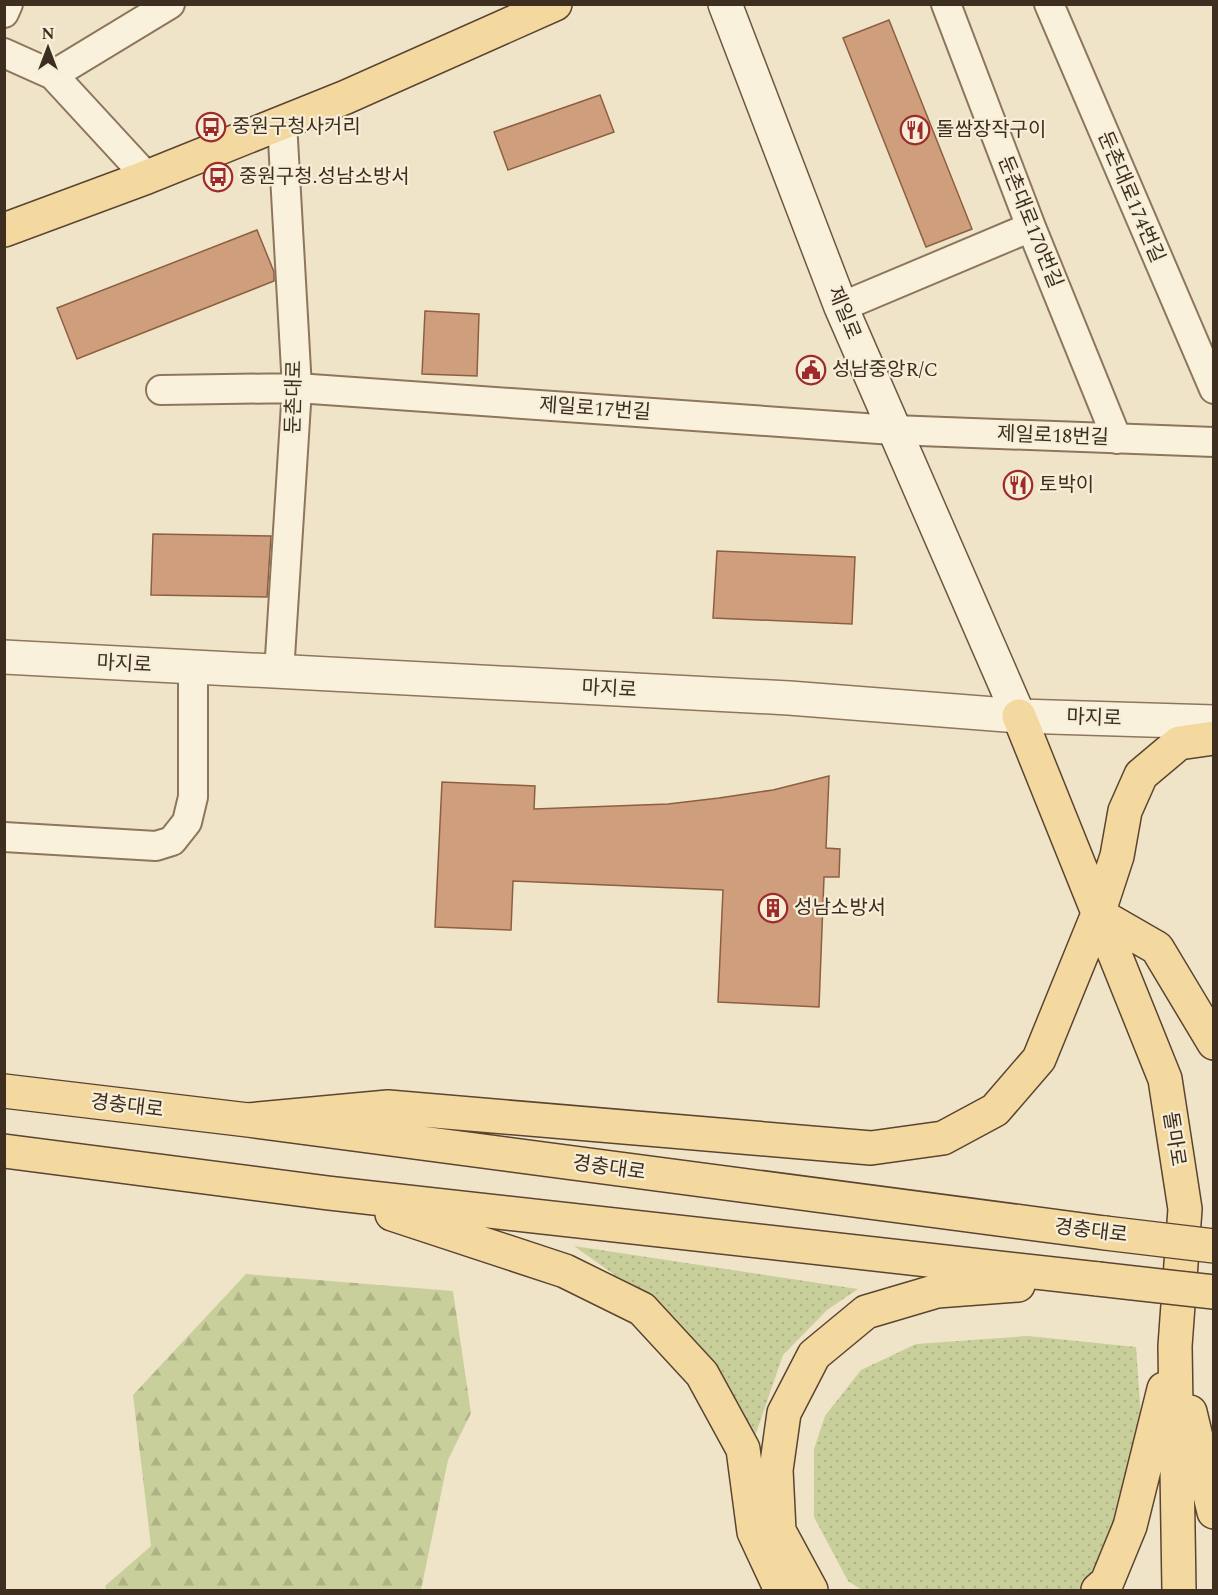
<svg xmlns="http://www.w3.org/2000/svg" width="1218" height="1595" font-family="Spectral,'Noto Sans KR',serif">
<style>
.grass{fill:url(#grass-dots)}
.forest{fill:url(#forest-firs)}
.building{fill:#cf9f7d;stroke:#8d5f41;stroke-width:1.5}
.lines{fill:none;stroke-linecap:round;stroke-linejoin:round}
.minor-casing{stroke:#8d765c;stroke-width:32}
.tertiary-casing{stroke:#8d765c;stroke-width:36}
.secondary-casing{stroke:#6f573f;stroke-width:36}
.primary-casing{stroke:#5b4430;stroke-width:36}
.minor{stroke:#faf1dc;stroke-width:28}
.tertiary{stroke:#faf1dc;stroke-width:33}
.secondary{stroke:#faf1dc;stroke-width:33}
.primary{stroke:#f3d9a0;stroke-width:33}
.primary-bridge-casing{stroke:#5b4430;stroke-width:36;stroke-linecap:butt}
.primary-bridge{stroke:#f3d9a0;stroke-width:33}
.labels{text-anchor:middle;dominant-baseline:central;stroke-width:4.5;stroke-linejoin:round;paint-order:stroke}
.poi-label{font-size:20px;fill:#3d2e20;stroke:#f7eed8;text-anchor:start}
.street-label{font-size:20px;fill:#3d2e20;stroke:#f7eed8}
</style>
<defs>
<pattern id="grass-dots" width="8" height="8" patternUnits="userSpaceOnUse" patternTransform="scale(1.5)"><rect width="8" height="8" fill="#c9cf9b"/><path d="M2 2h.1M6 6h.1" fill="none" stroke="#aeb285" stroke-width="1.8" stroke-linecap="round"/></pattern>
<pattern id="forest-firs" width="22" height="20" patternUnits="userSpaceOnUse" patternTransform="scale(1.5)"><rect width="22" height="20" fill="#c9cf9b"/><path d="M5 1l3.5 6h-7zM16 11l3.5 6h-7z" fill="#aeb285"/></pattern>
</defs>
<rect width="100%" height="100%" fill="#f0e4c8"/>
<path class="grass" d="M 574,1246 L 858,1289 L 827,1310 L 783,1355 L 751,1448 L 661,1308 Z
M 1028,1336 L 1136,1347 L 1143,1444 L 1128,1517 L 1085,1590 L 862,1590 L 848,1581 L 814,1517 L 814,1449 L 825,1416 L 861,1370 L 916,1344 Z"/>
<path class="forest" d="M 246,1274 L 453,1291 L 471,1413 L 448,1460 L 421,1590 L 106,1590 L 105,1586 L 151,1546 L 133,1395 Z"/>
<path class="building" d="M 889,20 L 972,229 L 926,247 L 843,38 Z
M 600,95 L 614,132 L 508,170 L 494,132 Z
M 257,230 L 274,272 L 274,281 L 77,359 L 57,308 Z
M 425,311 L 479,314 L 477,376 L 422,374 Z
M 153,534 L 271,536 L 267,597 L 151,595 Z
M 717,551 L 855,557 L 852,624 L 713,618 Z
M 829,776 L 826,848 L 840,849 L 839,877 L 824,877 L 819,1007 L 718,1002 L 723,890 L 513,881 L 511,930 L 435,927 L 442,782 L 535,786 L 534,809 L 668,804 L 719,798 L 773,790 Z"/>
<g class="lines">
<g class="minor-casing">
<path id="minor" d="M 946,4 L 1031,227 L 1117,439
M 1049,4 L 1214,389
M 4,13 L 8,4
M 4,53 L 53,75 L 147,177
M 53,75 L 170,4
M 841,307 L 1031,227
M 161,390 L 297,388 L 893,430 L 1214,442
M 279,673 L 297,388 L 282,122
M 4,837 L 156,846 L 172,841 L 187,822 L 193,797 L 193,667"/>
</g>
<g class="tertiary-casing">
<path id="tertiary" d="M 4,657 L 789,698 L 1019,716 L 1214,722"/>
</g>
<g class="secondary-casing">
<path id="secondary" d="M 725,4 L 841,307 L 1019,716"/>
</g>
<g class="primary-casing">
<path id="primary" d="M 4,230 L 147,177 L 346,97 L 555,4
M 1019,716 L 1165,1079 L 1185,1209 L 1175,1346 L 1179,1590
M 1098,914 L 1157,948 L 1214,1043
M 4,1091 L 248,1120 L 1105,1233
M 248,1120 L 388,1107 L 871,1148 L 943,1138 L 995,1110 L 1039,1059 L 1098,914 L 1117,856 L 1125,811 L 1141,775 L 1179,743 L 1214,738
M 4,1151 L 328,1193 L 1098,1279
M 392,1214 L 565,1271 L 642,1309 L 702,1374 L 743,1449 L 754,1532 L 781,1590
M 1190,1412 L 1214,1512
M 811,1590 L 779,1531 L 776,1470 L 784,1413 L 814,1355 L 866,1312 L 937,1291 L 1018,1285
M 1098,1590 L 1107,1582 L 1130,1526 L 1164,1389"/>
</g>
<use href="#minor" class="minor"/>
<use href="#tertiary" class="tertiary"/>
<use href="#secondary" class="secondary"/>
<use href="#primary" class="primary"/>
<g class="primary-bridge-casing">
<path id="primary-bridge" d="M 1105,1233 L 1214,1246
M 1098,1279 L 1214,1292"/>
</g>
<use href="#primary-bridge" class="primary-bridge"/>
</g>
<defs>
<g id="bus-ring" transform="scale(1.5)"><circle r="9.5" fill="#f7eed8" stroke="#9e2a2b" stroke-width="1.5"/><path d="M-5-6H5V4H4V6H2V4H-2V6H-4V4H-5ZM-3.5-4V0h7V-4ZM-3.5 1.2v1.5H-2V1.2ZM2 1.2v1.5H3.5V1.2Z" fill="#9e2a2b"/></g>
<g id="restaurant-ring" transform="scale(1.5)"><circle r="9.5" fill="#f7eed8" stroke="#9e2a2b" stroke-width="1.5"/><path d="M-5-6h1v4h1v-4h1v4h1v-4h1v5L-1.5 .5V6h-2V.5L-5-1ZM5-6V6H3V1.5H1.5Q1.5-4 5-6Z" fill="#9e2a2b"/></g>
<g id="civic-ring" transform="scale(1.5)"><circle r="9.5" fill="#f7eed8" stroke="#9e2a2b" stroke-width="1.5"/><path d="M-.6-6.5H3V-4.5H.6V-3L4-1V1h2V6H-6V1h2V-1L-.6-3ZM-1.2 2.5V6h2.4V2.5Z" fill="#9e2a2b"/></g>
<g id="building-ring" transform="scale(1.5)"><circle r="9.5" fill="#f7eed8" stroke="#9e2a2b" stroke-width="1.5"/><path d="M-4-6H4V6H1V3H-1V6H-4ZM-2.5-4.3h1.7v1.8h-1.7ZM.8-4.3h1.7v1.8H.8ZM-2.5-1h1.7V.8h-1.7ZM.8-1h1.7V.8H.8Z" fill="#9e2a2b"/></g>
</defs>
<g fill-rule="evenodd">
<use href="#bus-ring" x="211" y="127"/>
<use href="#restaurant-ring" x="915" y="130"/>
<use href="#bus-ring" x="218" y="177"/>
<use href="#civic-ring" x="811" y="370"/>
<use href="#restaurant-ring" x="1018" y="485"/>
<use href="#building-ring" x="773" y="908"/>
</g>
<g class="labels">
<g class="poi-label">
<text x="232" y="127">중원구청사거리</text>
<text x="936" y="130">돌쌈장작구이</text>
<text x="239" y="177">중원구청.성남소방서</text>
<text x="832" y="370">성남중앙R/C</text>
<text x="1039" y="485">토박이</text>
<text x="794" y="908">성남소방서</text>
</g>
<g class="street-label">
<text transform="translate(1131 197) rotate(67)">둔촌대로174번길</text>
<text transform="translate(1030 222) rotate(68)">둔촌대로170번길</text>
<text transform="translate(844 313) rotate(68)">제일로</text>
<text transform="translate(294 397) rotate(-89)">둔촌대로</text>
<text transform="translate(595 409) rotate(4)">제일로17번길</text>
<text transform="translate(1053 436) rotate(2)">제일로18번길</text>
<text transform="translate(124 664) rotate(3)">마지로</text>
<text transform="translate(609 689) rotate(3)">마지로</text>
<text transform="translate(1094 718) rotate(2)">마지로</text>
<text transform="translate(127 1106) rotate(7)">경충대로</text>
<text transform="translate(1174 1139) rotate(81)">돌마로</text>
<text transform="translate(609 1168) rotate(8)">경충대로</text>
<text transform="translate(1091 1231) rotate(7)">경충대로</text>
</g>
</g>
<rect width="1218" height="1595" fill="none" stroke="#3d2e20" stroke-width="12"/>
<g transform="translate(48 48)" stroke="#f7eed8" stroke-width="4.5" paint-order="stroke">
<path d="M0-4.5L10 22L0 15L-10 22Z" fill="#3d2e20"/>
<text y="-9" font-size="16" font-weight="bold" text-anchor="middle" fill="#3d2e20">N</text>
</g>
</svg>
